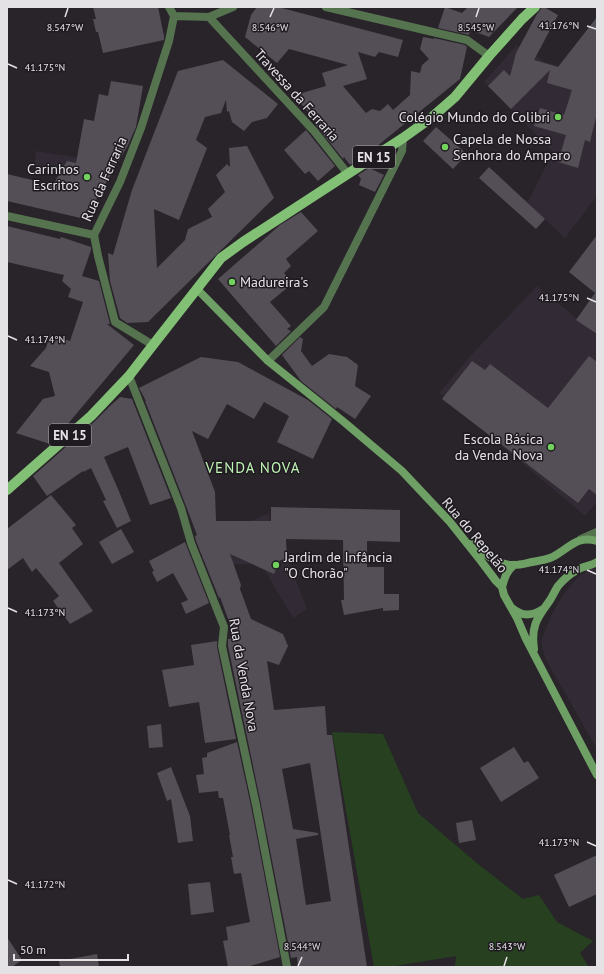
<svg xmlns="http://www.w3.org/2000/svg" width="604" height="974" font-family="'PT Sans',sans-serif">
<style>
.built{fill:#322a35}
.green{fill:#264020}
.building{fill:#544f56;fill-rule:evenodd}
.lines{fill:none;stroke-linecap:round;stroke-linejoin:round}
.street{stroke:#55734f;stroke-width:8}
.secondary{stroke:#6e9f64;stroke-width:8}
.primary{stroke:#82c175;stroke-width:10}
.ticks{fill:none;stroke:#e5e2e6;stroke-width:1.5}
.poi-dot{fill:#72d25d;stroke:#1e1a20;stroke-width:1.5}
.labels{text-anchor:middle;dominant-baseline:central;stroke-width:3;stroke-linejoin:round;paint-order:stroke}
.shield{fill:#1e1a20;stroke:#a9a6ab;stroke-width:1}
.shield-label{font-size:13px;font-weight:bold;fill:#e5e2e6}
.street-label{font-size:14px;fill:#e5e2e6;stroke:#1e1a20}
.poi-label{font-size:14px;fill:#e5e2e6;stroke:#1e1a20;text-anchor:end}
.neighbourhood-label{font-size:15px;letter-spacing:1px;fill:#c0f4b5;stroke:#1e1a20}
.ticks-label{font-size:10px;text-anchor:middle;fill:#e5e2e6;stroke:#1e1a20;stroke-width:3;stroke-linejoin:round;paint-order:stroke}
</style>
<rect width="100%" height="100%" fill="#282429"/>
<path class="built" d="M 517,45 L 545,62 L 588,75 L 597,65 L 597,196 L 565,238 L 527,203 L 553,152 L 484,82 Z
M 36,151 L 99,161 L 114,170 L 101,192 L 82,183 L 34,167 Z
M 537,286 L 597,335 L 597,502 L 585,516 L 439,393 L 474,352 Z
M 269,513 L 273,545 L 286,545 L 287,558 L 307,609 L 293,618 L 261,564 L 232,564 L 206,566 L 194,522 L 247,523 Z
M 597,568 L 597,749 L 545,658 L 541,641 L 551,616 L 558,603 L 567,590 L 578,577 L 590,569 Z"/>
<path class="green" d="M 332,732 L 383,734 L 418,813 L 478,864 L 523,899 L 539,895 L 557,922 L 593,941 L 580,953 L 589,967 L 455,967 L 456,956 L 389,967 L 374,967 Z"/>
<path class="building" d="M 93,7 L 158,7 L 164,36 L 164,40 L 103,53 L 98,32 L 96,32 L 93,19 L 96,19 Z
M 257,7 L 278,7 L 403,40 L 398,57 L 379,52 L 375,57 L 358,52 L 367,79 L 343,86 L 366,113 L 372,109 L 380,111 L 388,104 L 393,110 L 410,95 L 411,71 L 420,73 L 422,65 L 429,59 L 420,49 L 423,37 L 434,39 L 434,38 L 465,45 L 467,47 L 460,79 L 371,151 L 350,165 L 344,157 L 343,159 L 314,123 L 316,121 L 296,98 L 302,93 L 326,86 L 322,73 L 348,65 L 289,49 L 277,63 L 245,37 L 251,15 Z
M 445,7 L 462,13 L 468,7 L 518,7 L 489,37 L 470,30 L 469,35 L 438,28 Z
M 541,7 L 544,7 L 558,15 L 534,60 L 558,67 L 597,17 L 597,113 L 590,142 L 585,140 L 578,168 L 558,162 L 566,135 L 534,126 L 540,108 L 564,115 L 572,90 L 547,83 L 550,70 L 511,109 L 488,86 L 504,70 L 510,76 L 516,53 L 537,14 L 541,9 Z
M 223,60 L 278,104 L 267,118 L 252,122 L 244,131 L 232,122 L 229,111 L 227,112 L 226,100 L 221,113 L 205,117 L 196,140 L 207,148 L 179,220 L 154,209 L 157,268 L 185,240 L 188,229 L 212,217 L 208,209 L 225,192 L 216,175 L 227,164 L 230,167 L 229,148 L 247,146 L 274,198 L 148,322 L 127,323 L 120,318 L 110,281 L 108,253 L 113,255 L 132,190 L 178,71 Z
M 111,81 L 143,86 L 136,127 L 128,145 L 85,219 L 7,201 L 7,174 L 53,185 L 67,161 L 76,163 L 84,119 L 94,121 L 99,94 L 108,96 Z
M 436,127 L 467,154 L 453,169 L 423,141 Z
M 306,130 L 335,166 L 318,181 L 309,171 L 305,174 L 284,150 Z
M 489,167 L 545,219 L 536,229 L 479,178 Z
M 369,168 L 384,175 L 375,192 L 359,185 L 361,179 L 358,175 Z
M 301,212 L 318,231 L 286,259 L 291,266 L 284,273 L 293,283 L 270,302 L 291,326 L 287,329 L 291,331 L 276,346 L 218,279 L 280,225 Z
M 7,226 L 60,239 L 61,237 L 91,247 L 91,250 L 82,276 L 99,281 L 110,324 L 107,324 L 134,345 L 56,438 L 50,444 L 16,433 L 43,399 L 55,396 L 49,372 L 30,366 L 46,348 L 50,335 L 70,341 L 83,302 L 68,297 L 71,289 L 62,281 L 64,275 L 7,262 Z
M 597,235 L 597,334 L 576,320 L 595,293 L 569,272 Z
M 300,337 L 303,339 L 301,351 L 312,366 L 329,354 L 347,357 L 358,365 L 355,386 L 371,396 L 355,419 L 337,407 L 336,409 L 301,381 L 282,355 Z
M 589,356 L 597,362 L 597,495 L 589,489 L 578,503 L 442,399 L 472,361 L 485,370 L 490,364 L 548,408 Z
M 201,357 L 238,362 L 308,400 L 332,419 L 313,459 L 277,442 L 289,416 L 264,402 L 254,419 L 227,404 L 208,439 L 192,431 L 215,492 L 216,521 L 271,521 L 271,507 L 400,510 L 400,542 L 367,541 L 367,567 L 384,567 L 384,594 L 399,594 L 399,610 L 383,611 L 383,608 L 344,615 L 341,600 L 344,600 L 343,540 L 286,539 L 287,560 L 280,560 L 274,574 L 230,554 L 241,585 L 240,589 L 251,619 L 283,634 L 288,646 L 279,665 L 267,661 L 274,710 L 325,706 L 327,735 L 332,735 L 367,967 L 298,967 L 297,957 L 291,958 L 261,804 L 228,646 L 228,639 L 235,638 L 220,597 L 219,598 L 196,541 L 195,536 L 197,535 L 186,506 L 145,401 L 146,401 L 139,388 ZM 310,763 L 331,901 L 306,905 L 296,839 L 318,835 L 318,833 L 293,829 L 282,769 Z
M 120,397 L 132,399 L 171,498 L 150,505 L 128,447 L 104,457 L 118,489 L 131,521 L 117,528 L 103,501 L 106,500 L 91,468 L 83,472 L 83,471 L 47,496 L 33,476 L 95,421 L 110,406 Z
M 51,495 L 76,525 L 72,528 L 83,544 L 59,563 L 93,611 L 70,624 L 53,601 L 59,596 L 36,568 L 32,572 L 23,558 L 7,570 L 7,529 Z
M 121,529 L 134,552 L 112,564 L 99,542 Z
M 185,542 L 209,603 L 186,614 L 181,603 L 188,600 L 173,573 L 157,582 L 152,572 L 154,571 L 149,561 Z
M 217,641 L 217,647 L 236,739 L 205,743 L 199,702 L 169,707 L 162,670 L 194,665 L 191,645 Z
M 161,724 L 163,747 L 149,748 L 147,726 Z
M 237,742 L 251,806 L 280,957 L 247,967 L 228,967 L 223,941 L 228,940 L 226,927 L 250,922 L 241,873 L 234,874 L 231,857 L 233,857 L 229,835 L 230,835 L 223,798 L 219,798 L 218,791 L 199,793 L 196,775 L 204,774 L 202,758 L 207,757 L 207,753 Z
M 514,747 L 524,763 L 528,761 L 539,778 L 501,802 L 480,768 Z
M 171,767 L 190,816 L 193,841 L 178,843 L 171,799 L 167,801 L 157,773 Z
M 472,820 L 476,840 L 459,843 L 456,823 Z
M 597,855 L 597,894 L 569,907 L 554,875 Z
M 210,882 L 214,912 L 191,915 L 188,884 Z
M 7,937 L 22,960 L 12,967 L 7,967 Z
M 97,954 L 99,967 L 60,967 L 59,961 Z"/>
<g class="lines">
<path class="street" d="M 326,7 L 467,40 L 489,56
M 174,16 L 209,17 L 233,7
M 209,17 L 314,131 L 348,174
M 7,216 L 94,235
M 153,345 L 115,322 L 98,256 L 94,235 L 120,182 L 141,128 L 169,41 L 174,16 L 169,7
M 268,361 L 324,307 L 402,151 L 403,138
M 129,376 L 181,508 L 191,543 L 224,627 L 222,646 L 256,805 L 287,967
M 581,539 L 597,532"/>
<path class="secondary" d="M 197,289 L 268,361 L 344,422 L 402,471 L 450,522 L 481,561 L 496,581 L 502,587 L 504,595 L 517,618 L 526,639 L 597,775
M 471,544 C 483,553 499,566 514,565 C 520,565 527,563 532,562 C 541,560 549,560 556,555 C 570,547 578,535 597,541
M 502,587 C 505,577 506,572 514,565
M 512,608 C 522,617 532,616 543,609
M 534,649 C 531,628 536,619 548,603 C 552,598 554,592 558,586 C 563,580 570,574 577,570 C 583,566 591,566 597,562"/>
<path class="primary" d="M 7,490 L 91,416 L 129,376 L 153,345 L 221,258 L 243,242 L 403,138 L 431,118 L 455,97 L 489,56 L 522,19 L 535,7"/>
</g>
<path class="ticks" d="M 65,17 L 68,8M 270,17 L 274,8M 476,17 L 479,8M 587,26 L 596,29M 8,64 L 17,68M 587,298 L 596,302M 8,336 L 17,340M 587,570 L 596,574M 8,608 L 17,612M 587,842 L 596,846M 8,880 L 17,884M 298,966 L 302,957M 504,966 L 507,957"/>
<g class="poi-dot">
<circle cx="558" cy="117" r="4"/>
<circle cx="445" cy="147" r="4"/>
<circle cx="87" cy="177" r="4"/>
<circle cx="232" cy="282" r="4"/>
<circle cx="551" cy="447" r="4"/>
<circle cx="276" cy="565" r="4"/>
</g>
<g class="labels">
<g class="shield">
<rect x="353" y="146" width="42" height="22" rx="3"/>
<rect x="49" y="424" width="42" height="22" rx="3"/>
</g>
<g class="shield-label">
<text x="374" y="157">EN 15</text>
<text x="70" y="435">EN 15</text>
</g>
<g class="street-label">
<text transform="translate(297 95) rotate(48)">Travessa da Ferraria</text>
<text transform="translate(104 179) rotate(-66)">Rua da Ferraria</text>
<text transform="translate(475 535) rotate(50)">Rua do Repelão</text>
<text transform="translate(244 675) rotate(80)">Rua da Venda Nova</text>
</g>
<g class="poi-label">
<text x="550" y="117">Colégio Mundo do Colibri</text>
<text x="453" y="139" text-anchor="start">Capela de Nossa<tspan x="453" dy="16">Senhora do Amparo</tspan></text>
<text x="79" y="169">Carinhos<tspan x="79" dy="16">Escritos</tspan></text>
<text x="240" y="282" text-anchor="start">Madureira's</text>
<text x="543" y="439">Escola Básica<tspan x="543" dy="16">da Venda Nova</tspan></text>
<text x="284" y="557" text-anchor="start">Jardim de Infância<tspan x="284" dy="16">"O Chorão"</tspan></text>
</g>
<g class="neighbourhood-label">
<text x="253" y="467">VENDA NOVA</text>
</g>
</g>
<g class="ticks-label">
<text x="559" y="29">41.176°N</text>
<text x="65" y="31">8.547°W</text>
<text x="270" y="31">8.546°W</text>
<text x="476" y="31">8.545°W</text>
<text x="45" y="71">41.175°N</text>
<text x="559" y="301">41.175°N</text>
<text x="45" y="343">41.174°N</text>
<text x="559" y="573">41.174°N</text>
<text x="45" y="616">41.173°N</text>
<text x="559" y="846">41.173°N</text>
<text x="45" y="888">41.172°N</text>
<text x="302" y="950">8.544°W</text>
<text x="507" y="950">8.543°W</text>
</g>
<rect width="604" height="974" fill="none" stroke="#e5e2e6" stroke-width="16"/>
<path d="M14 954v6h114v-6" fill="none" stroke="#e5e2e6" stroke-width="2"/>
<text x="20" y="954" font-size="12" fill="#e5e2e6" stroke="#1e1a20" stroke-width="3" paint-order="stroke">50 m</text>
</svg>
